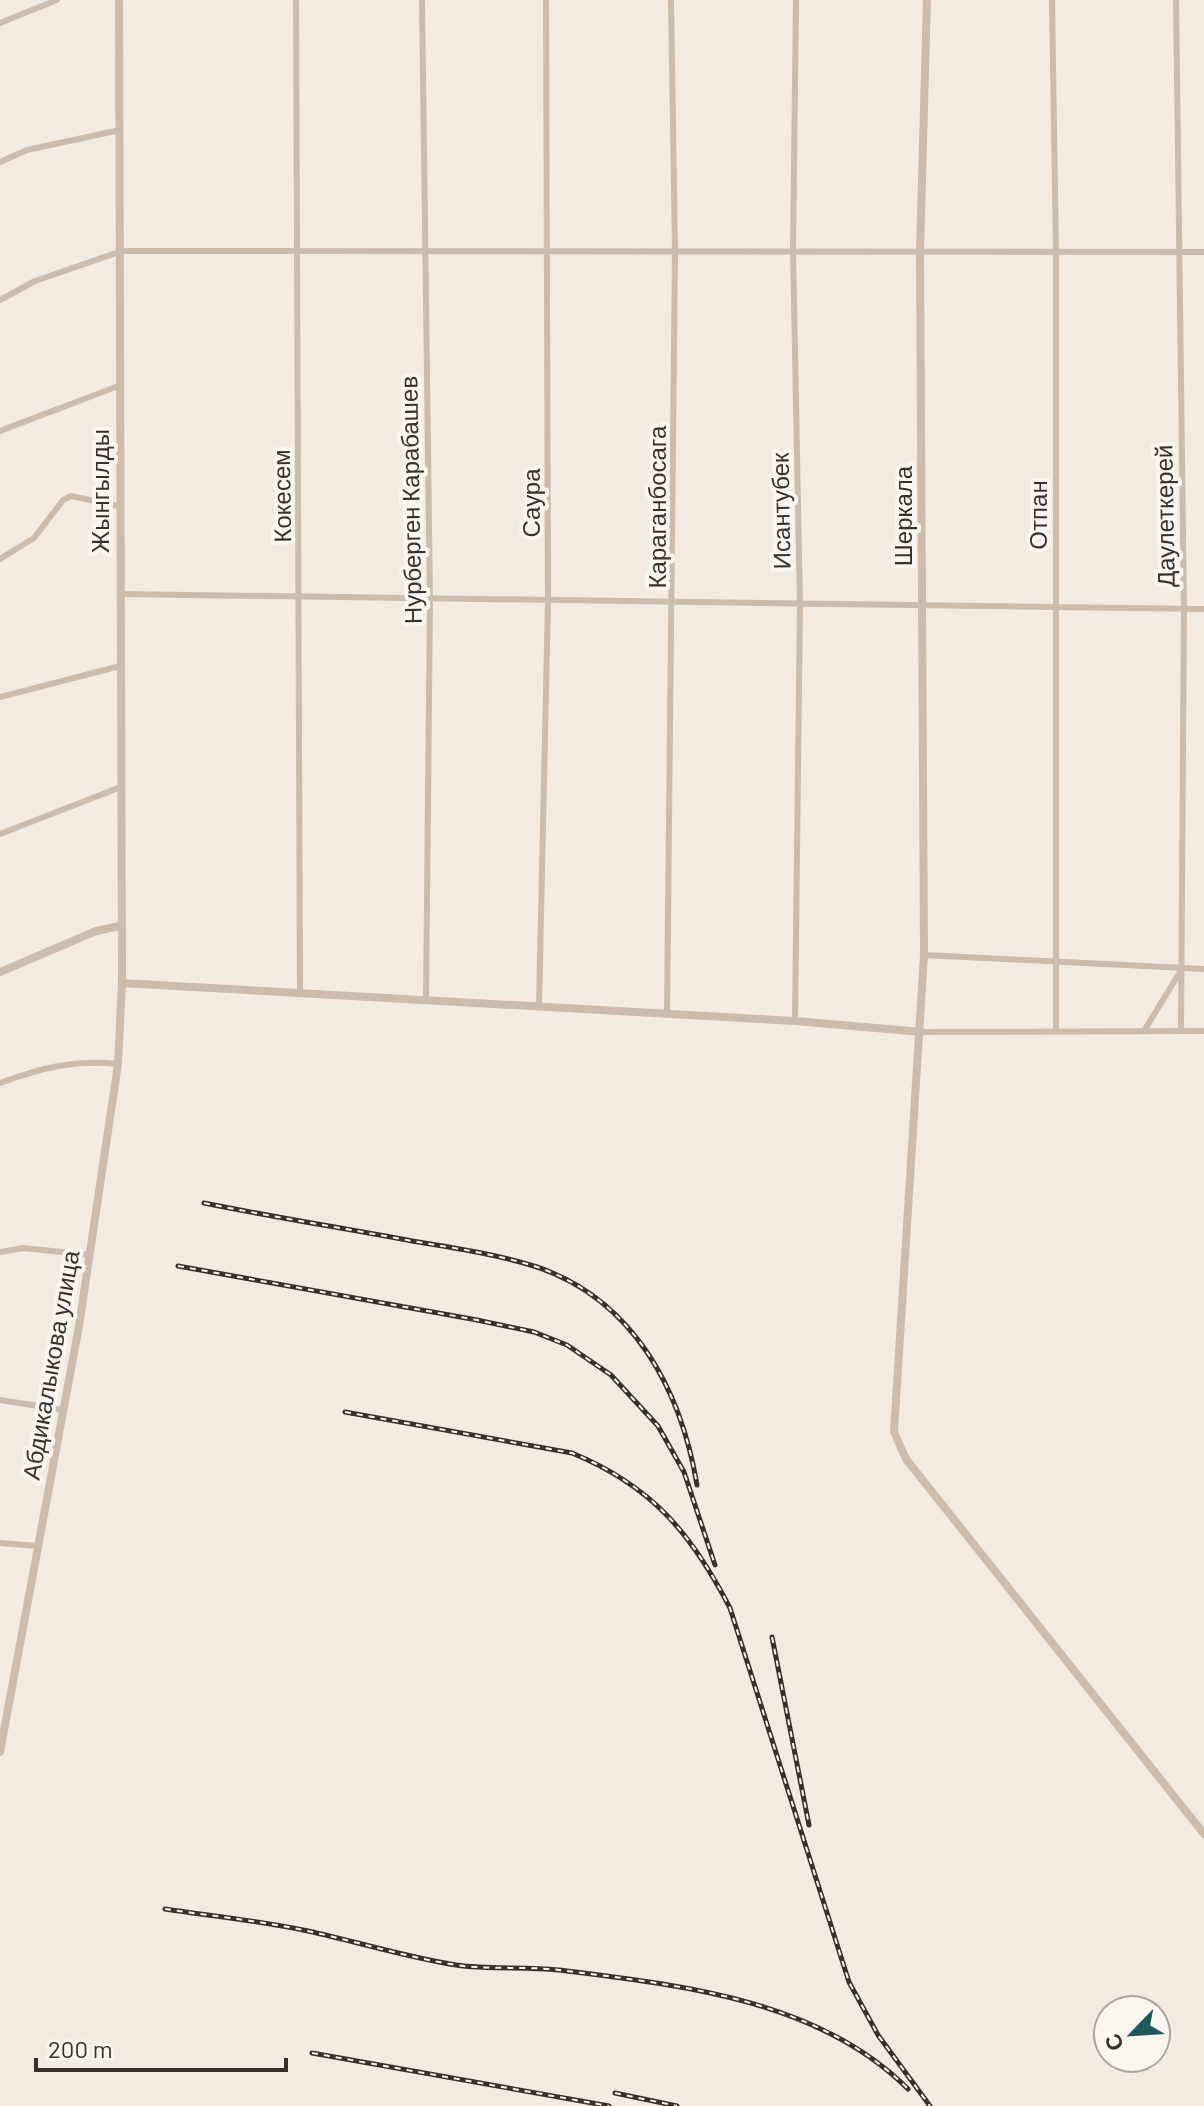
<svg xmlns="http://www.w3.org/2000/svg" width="1204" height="2106" font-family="Barlow,sans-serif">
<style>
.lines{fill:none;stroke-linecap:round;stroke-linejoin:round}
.minor{stroke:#ccbcad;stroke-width:6}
.tertiary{stroke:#ccbcad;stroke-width:8}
.rail-casing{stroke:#3a302b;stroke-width:5}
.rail{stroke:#faf5ee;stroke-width:2;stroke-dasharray:6;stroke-linecap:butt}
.labels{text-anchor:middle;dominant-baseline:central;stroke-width:8;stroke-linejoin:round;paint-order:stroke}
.street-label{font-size:24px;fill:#3a302b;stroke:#faf5ee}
</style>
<rect width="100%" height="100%" fill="#f3ebe1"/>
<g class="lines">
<path class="minor" d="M 296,0 L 300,991
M 422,0 L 430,600 L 426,999
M 1052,0 L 1056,251 L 1056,1031
M 1176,0 L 1184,609 L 1181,1031
M 0,23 L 57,0
M 0,162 L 27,150 L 120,130
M 0,300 L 35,281 L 122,251 L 1204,252
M 0,431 L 121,385
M 0,559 L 34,538 L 63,500 L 71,496 L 118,506
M 120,594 L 1204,609
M 0,697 L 120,666
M 0,834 L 121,787
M 924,955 L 1204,969
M 539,1006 L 548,601 L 546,0
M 667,1013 L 675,251 L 671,0
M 795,1021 L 800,604 L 793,251 L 796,0
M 1144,1031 L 1180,972
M 922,1032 L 1204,1031
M 0,1083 C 41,1068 75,1059 118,1064
M 0,1252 L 23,1248 L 90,1255
M 0,1400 L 64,1410
M 0,1543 L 38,1546"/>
<path class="tertiary" d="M 927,0 L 920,251 L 924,955 L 894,1432 L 906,1459 L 1204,1834
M 0,972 L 96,931 L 120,926
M 122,983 L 795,1021 L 922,1032
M 0,1752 L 79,1326 L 118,1064 L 122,983 L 119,0"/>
<g class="rail-casing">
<path id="rail" d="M 204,1203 C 273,1217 343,1228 412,1241 C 454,1248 496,1254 537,1267 C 634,1300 681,1390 697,1485
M 178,1266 L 477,1320 L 534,1332 L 567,1345 L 611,1375 L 658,1426 L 684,1472 L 715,1565
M 345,1412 L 572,1453 C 652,1486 691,1533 730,1608 L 849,1982 L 878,2035 L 930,2106
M 772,1637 L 809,1825
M 165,1909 C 212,1916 261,1921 308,1931 C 358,1942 406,1957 456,1965 C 490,1970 525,1966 559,1970 C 679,1985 818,1999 908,2089
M 312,2053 L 609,2106
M 615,2093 L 677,2106"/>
</g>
<use href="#rail" class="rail"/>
</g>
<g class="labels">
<g class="street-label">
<text transform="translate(99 491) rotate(-90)">Жынгылды</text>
<text transform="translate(281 496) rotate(-91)">Кокесем</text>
<text transform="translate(410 500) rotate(-91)">Нурберген Карабашев</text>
<text transform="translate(530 503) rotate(-90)">Саура</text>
<text transform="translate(656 507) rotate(-90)">Караганбосага</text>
<text transform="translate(780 511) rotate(-91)">Исантубек</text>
<text transform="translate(1037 515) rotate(-90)">Отпан</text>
<text transform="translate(902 516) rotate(-90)">Шеркала</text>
<text transform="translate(1164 516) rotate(-91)">Даулеткерей</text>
<text transform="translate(50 1365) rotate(-80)">Абдикалыкова улица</text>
</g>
</g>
<g transform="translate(1132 2034) rotate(245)"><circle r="38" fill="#faf5ee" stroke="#ada6a0" stroke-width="2"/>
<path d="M0-6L14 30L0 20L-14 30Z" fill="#21565b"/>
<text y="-12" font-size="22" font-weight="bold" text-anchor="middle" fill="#3a302b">С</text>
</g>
<path d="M36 2058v12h250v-12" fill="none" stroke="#3a302b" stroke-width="4"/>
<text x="48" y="2058" font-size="24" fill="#3a302b" stroke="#faf5ee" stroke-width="6" paint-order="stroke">200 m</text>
</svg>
